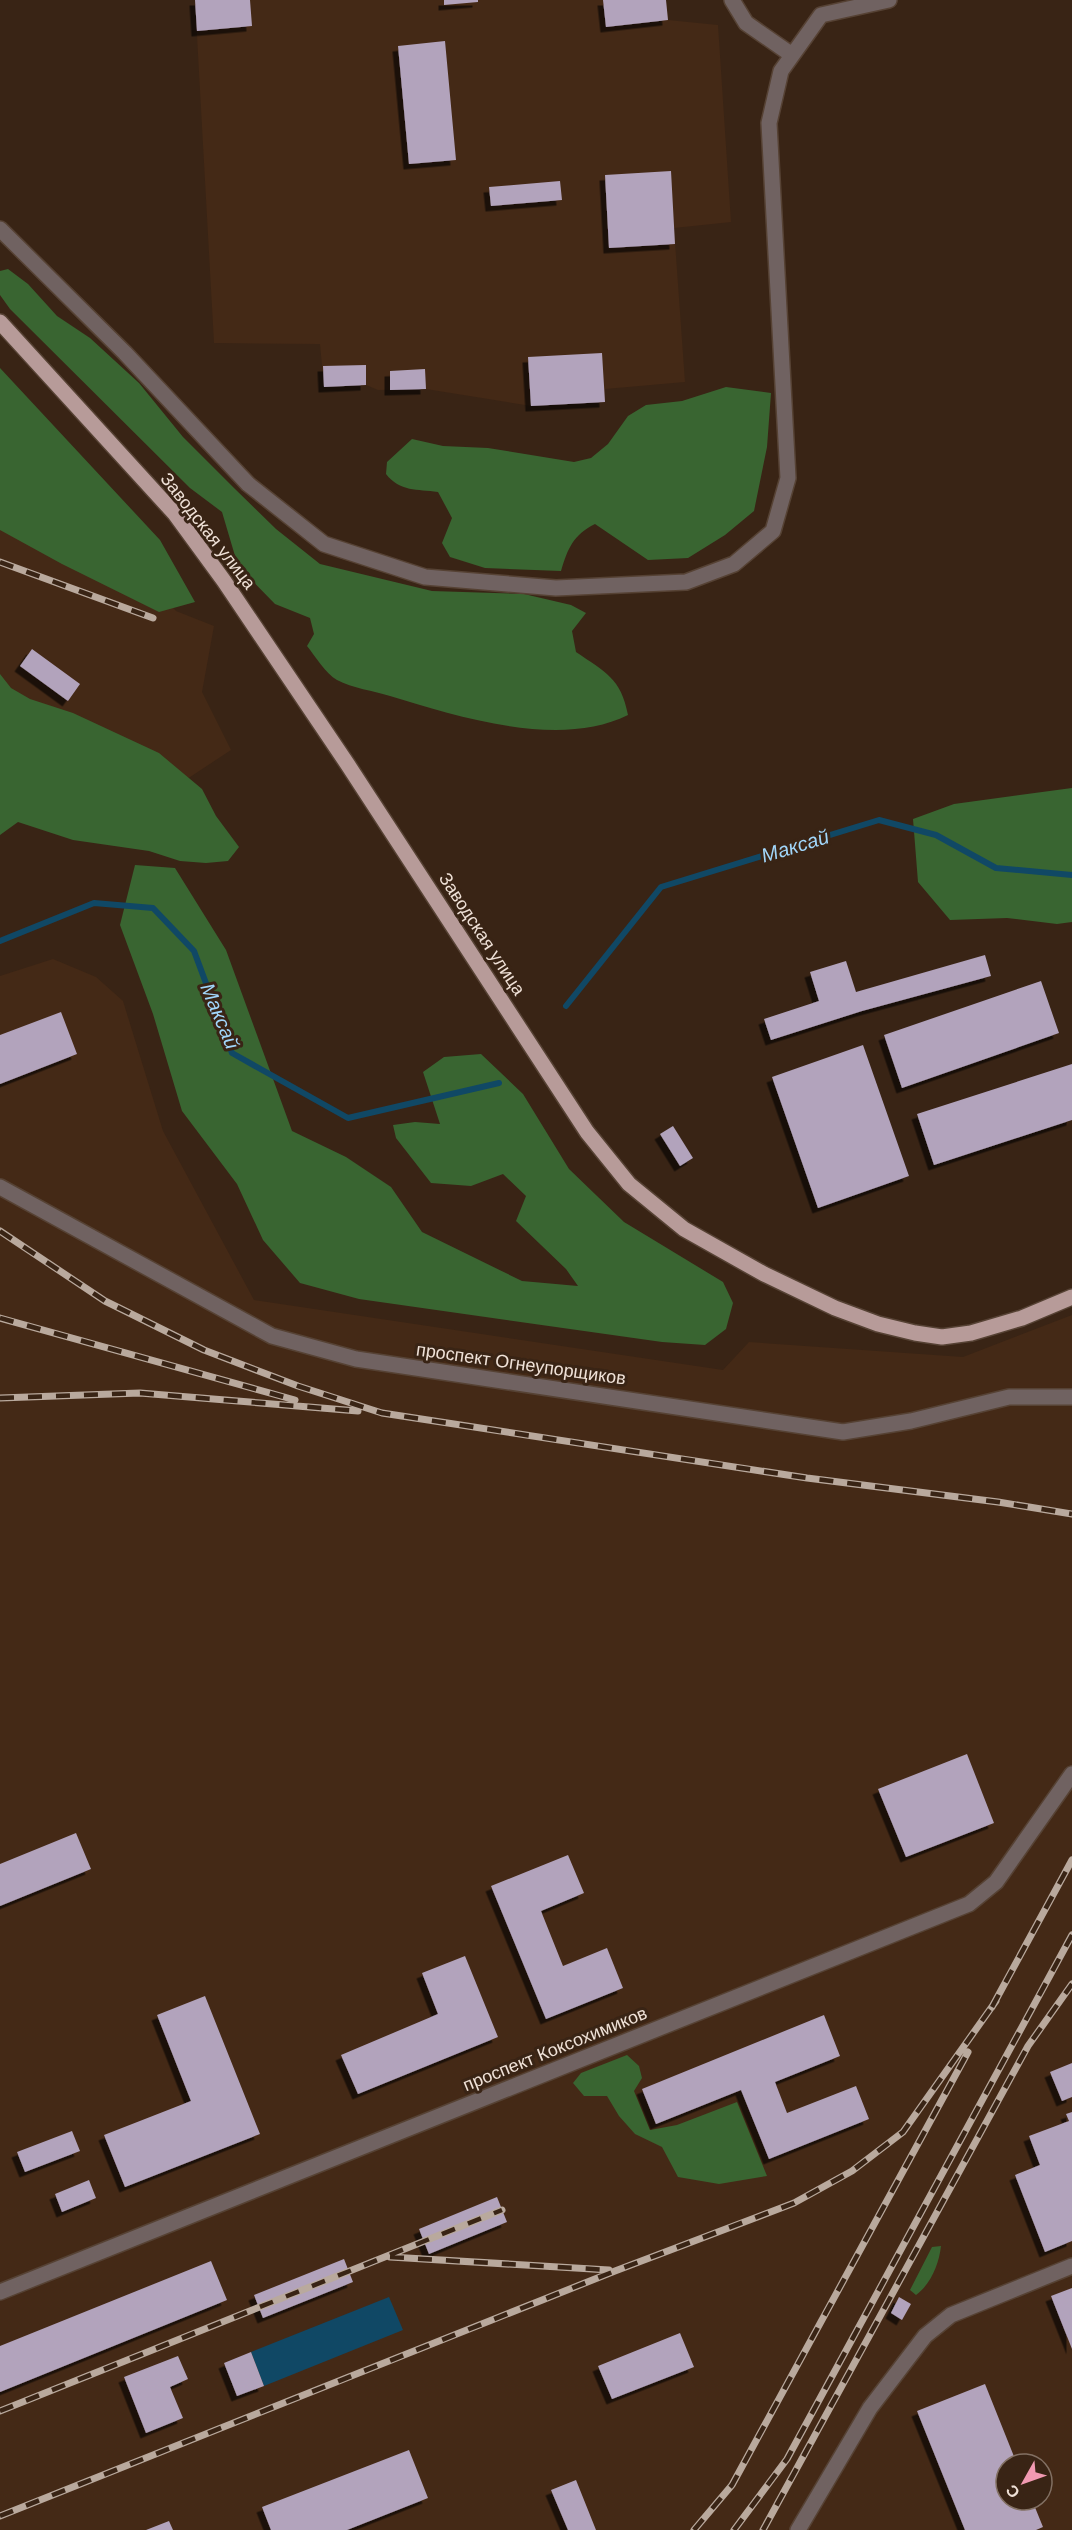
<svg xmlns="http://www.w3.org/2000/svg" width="1072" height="2530" font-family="Arial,sans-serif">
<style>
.built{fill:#442916;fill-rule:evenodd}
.forest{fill:#396531}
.water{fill:#104865}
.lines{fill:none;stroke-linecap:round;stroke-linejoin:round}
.stream{stroke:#104865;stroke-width:6}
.building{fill:#b2a3bc;filter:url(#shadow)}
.minor-casing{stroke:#564234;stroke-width:18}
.primary-casing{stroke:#564234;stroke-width:18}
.minor{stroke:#706261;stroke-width:15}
.primary{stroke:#b79b99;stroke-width:15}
.rail-casing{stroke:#b9a99d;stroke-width:7}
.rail{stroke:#392415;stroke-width:4.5;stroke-dasharray:14;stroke-linecap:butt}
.labels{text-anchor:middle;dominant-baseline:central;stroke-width:6;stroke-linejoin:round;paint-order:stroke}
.street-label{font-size:18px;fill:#efe1d7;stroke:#392415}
.water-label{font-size:20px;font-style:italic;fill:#a1d6fa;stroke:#392415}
</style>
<defs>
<filter id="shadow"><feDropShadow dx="-5.5" dy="5.5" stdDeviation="0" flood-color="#0009"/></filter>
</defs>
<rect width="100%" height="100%" fill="#392415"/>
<path class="built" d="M 195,0 L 666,0 L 668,20 L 718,25 L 731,222 L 674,228 L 685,382 L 605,389 L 605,402 L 531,406 L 426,389 L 378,390 L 366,385 L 324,387 L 320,344 L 214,343 Z
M 0,469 L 154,585 L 176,611 L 214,626 L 202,692 L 231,750 L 116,826 L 0,809 Z
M 53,959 L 96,977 L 123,1001 L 163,1131 L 254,1300 L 723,1370 L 749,1342 L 963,1357 L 1072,1315 L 1072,2530 L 0,2530 L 0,976 ZM 1006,2464 L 1042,2464 L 1042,2500 L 1006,2500 Z"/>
<path class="forest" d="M 8,269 L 28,284 L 57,316 L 90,338 L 139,383 L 183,437 L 234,488 L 276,529 L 320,564 L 432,591 L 524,594 L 571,605 L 586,613 L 572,631 L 576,652 C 605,672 621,678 628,715 C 560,749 459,717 390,696 C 374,691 352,688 337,680 C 326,674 315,656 307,646 L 314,634 L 310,618 L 275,604 L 238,566 L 222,512 L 190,488 L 10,309 L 0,295 L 0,271 Z
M 0,368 L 160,540 L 195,602 L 159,612 L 62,564 L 0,530 Z
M 726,387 L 771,393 L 767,447 L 754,511 L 725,535 L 688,558 L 648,560 L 595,524 C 573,535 568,548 561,571 L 485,568 L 450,557 L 442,543 L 452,518 L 438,492 C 417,489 400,492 386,474 L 387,462 L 412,439 L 443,446 L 488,448 L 574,462 L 591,458 L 608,444 L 628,416 L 646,405 L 682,401 Z
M 0,674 L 11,688 L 30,699 L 73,713 L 159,753 L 202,789 L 216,816 L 239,847 L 228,861 L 206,863 L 180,861 L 149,851 L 73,840 L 18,822 L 0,835 Z
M 1072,788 L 1072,922 L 1057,924 L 1007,918 L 950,920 L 918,882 L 913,819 L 954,804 Z
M 135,865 L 175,868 L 226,950 L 292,1131 L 346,1157 L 391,1187 L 422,1232 L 522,1281 L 578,1286 L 566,1269 L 516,1221 L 526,1196 L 503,1174 L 471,1186 L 431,1183 L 396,1138 L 393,1125 L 415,1122 L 440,1124 L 423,1072 L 444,1057 L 481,1054 L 523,1094 L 569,1169 L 624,1222 L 723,1282 L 733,1303 L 726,1329 L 705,1345 L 662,1342 L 359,1299 L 300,1283 L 263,1240 L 237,1184 L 182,1111 L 153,1014 L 120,925 Z
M 627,2055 L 639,2066 L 642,2078 L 634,2091 L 650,2130 L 677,2125 L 737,2102 L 767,2176 L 719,2184 L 678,2177 L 662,2147 L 635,2134 L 619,2116 L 607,2096 L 584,2096 L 573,2083 L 581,2073 Z
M 941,2246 C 939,2264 931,2284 916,2295 L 910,2290 L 932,2247 Z"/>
<path class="water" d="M 389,2297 L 403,2330 L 264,2386 L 251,2352 Z"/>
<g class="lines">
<path class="stream" d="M 0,941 L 94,903 L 153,908 L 194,951 L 232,1053 L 348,1118 L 499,1083
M 566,1006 L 661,887 L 879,820 L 936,835 L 996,868 L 1072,875"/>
</g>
<path class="building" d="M 195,0 L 250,0 L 252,26 L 197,31 Z
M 444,0 L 478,0 L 478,2 L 444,5 Z
M 603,0 L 666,0 L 668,20 L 606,27 Z
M 445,41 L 456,160 L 409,164 L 398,46 Z
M 671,171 L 675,244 L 609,248 L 605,175 Z
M 560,181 L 562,200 L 491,206 L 489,187 Z
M 602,353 L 605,402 L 531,406 L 528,357 Z
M 366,365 L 366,385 L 324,387 L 323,366 Z
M 425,369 L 426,389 L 390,390 L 390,371 Z
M 32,649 L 80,684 L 68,701 L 20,666 Z
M 985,955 L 991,976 L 862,1011 L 771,1040 L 764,1019 L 819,1001 L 810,972 L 846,961 L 856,992 Z
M 1041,981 L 1059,1033 L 902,1088 L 884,1035 Z
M 61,1012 L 77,1054 L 0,1084 L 0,1035 Z
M 863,1045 L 909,1176 L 818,1208 L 772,1077 Z
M 1072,1064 L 1072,1120 L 934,1165 L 917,1114 Z
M 673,1126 L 693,1158 L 680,1166 L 660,1134 Z
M 967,1754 L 994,1823 L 906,1857 L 878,1789 Z
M 76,1833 L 91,1869 L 0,1906 L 0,1864 Z
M 568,1855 L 584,1893 L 541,1911 L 563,1966 L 607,1948 L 623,1988 L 546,2019 L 491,1886 Z
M 465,1956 L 498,2037 L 358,2094 L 341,2055 L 438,2014 L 422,1973 Z
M 205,1996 L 260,2134 L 125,2187 L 104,2135 L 191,2101 L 157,2015 Z
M 824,2015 L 840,2056 L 775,2082 L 787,2113 L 856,2086 L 869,2119 L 769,2159 L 741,2090 L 656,2124 L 642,2089 Z
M 1072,2063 L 1072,2097 L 1062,2101 L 1050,2072 Z
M 1072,2112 L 1072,2241 L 1045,2252 L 1015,2175 L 1040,2165 L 1029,2136 L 1069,2121 L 1066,2114 Z
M 72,2131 L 80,2151 L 25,2172 L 17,2152 Z
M 89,2180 L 96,2198 L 62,2212 L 55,2194 Z
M 497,2197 L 507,2222 L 429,2254 L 419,2229 Z
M 344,2259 L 353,2282 L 263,2318 L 254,2295 Z
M 211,2261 L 227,2300 L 0,2392 L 0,2346 Z
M 1072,2288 L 1072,2349 L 1051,2296 Z
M 899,2297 L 911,2304 L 902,2320 L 891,2313 Z
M 680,2333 L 694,2367 L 612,2399 L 598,2366 Z
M 251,2352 L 264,2386 L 237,2396 L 224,2363 Z
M 178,2356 L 188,2379 L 170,2387 L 183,2418 L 146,2433 L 124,2377 Z
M 985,2384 L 1017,2464 L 1006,2464 L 1006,2500 L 1032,2500 L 1043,2527 L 1036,2530 L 965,2530 L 917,2411 Z
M 409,2450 L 428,2498 L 347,2530 L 271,2530 L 262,2507 Z
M 576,2480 L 596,2530 L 568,2530 L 551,2490 Z
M 169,2521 L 173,2530 L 146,2530 Z"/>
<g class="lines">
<g class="minor-casing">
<path id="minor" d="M 732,0 L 746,23 L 792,55
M 0,229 L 125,353 L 248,484 L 324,544 L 425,577 L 556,588 L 686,582 L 734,564 L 773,531 L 788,478 L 769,123 L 781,71 L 821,15 L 889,0
M 0,1187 L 272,1336 L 356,1359 L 843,1432 L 911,1421 L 1009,1397 L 1072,1397
M 0,2292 L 969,1904 L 996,1882 L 1072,1774
M 798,2530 L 870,2408 L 925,2336 L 951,2315 L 1072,2266"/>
</g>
<g class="primary-casing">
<path id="primary" d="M 0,322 L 175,514 L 224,581 L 348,765 L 587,1132 L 629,1184 L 684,1229 L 764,1274 L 835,1308 L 878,1324 L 915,1333 L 942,1337 L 971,1333 L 1022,1318 L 1072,1297"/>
</g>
<use href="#minor" class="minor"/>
<use href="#primary" class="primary"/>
<g class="rail-casing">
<path id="rail" d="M 0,562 L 153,618
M 0,1231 L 105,1301 L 204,1350 L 298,1386 L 382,1413 L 807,1478 L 998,1502 L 1072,1514
M 0,1318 L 295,1400
M 0,1398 L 140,1393 L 358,1411
M 992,2007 L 1072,1860
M 390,2257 L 609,2270
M 0,2411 L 502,2210
M 0,2516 L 615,2271 L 794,2203 L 852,2171 L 903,2132 L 996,2001
M 694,2530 L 732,2485 L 968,2052
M 734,2530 L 787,2459 L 1072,1935
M 763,2530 L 1028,2046 L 1072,1984"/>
</g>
<use href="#rail" class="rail"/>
</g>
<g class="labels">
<g class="street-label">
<text transform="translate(208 531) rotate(52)">Заводская улица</text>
<text transform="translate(482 934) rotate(57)">Заводская улица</text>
<text transform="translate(521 1364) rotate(8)">проспект Огнеупорщиков</text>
<text transform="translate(555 2049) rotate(-22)">проспект Коксохимиков</text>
</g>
<g class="water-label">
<text transform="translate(795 846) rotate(-17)">Максай</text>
<text transform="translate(220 1016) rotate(67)">Максай</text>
</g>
</g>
<g transform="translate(1024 2482) rotate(230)"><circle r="28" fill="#392415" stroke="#827063" stroke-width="1.5"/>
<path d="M0-4.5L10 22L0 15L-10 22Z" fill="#f19ab2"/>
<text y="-9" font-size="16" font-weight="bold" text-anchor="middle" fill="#efe1d7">С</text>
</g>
</svg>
